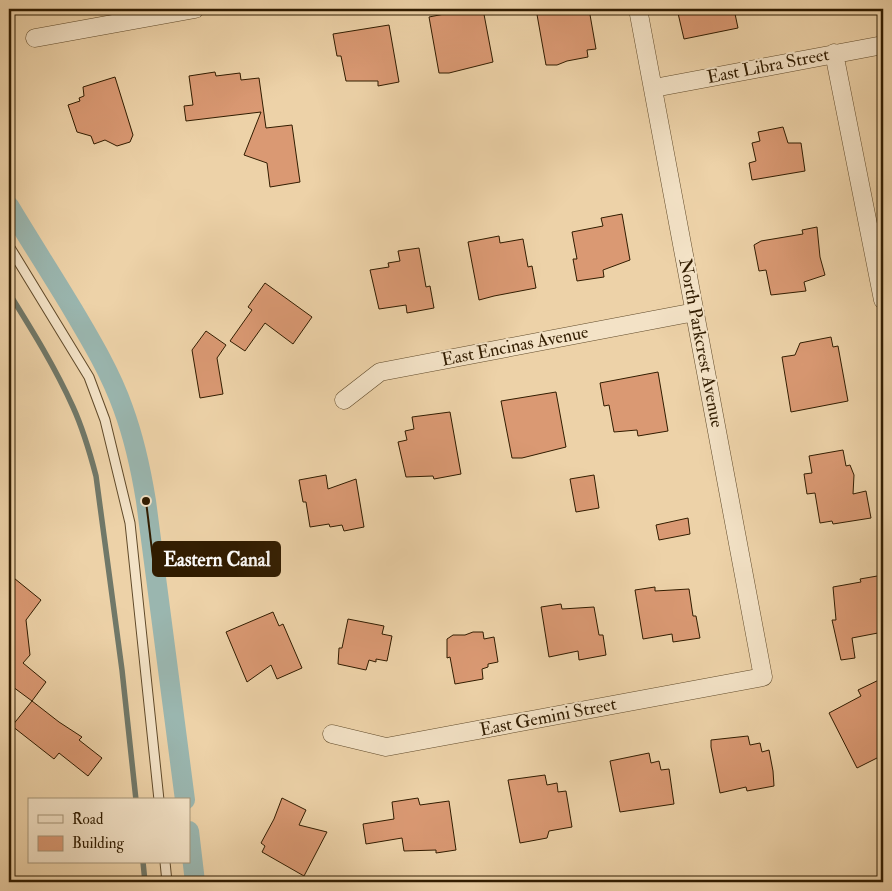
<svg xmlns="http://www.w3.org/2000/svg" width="892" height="891" font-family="'IM FELL Double Pica',serif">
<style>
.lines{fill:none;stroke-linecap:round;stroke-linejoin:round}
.stream{stroke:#707869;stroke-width:5.5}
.canal{stroke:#9ab6af;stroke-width:20}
.building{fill:#da9973;stroke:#311c00}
.service-casing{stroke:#604a2a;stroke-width:11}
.minor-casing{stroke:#604a2a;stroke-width:19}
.service{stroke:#f3e2c6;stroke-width:9}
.minor{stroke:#f3e2c6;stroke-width:18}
.labels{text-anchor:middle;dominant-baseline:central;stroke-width:4;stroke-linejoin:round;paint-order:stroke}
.street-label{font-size:18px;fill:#311c00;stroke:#f3e2c6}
.leader{fill:none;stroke:#311c00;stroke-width:2}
.callout-dot{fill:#311c00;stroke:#f3e2c6;stroke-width:2}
.callout{fill:#311c00;stroke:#311c00;stroke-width:2}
.callout-label{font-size:19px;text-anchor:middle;font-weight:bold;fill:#fff}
</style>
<rect width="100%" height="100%" fill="#edd2a8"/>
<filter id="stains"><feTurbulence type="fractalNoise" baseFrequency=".004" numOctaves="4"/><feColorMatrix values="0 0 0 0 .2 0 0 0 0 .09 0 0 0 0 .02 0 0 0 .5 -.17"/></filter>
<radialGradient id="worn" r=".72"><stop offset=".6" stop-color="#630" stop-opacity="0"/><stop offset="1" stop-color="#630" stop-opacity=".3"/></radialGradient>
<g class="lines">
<path class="stream" d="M 9,293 C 32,330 55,367 73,407 C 83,429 90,453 96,476 L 122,670 L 136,800
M 143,862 L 145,882"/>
<path class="canal" d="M 9,206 C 30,241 52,275 73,310 C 92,342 111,374 123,408 C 134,438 141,470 146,501 L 185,800
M 189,831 L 195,882"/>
</g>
<path class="building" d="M 470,9 L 483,9 L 493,62 L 449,73 L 439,73 L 429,17 Z
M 536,9 L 589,9 L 596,49 L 587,50 L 588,57 L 567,61 L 557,65 L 546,65 Z
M 677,9 L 734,9 L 738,28 L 684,39 Z
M 389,25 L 399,82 L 378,86 L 378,81 L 346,81 L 341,56 L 337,56 L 333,34 Z
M 215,72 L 216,76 L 240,73 L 241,80 L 259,78 L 266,128 L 292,125 L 300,182 L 270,187 L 267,163 L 244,155 L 261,112 L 186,121 L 184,106 L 193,105 L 189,76 Z
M 115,77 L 133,135 L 130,142 L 117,146 L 105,140 L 94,144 L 91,136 L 77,132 L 68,105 L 80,101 L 79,98 L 84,96 L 83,87 Z
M 783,127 L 788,143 L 801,143 L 805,171 L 752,180 L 749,163 L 756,161 L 752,143 L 760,141 L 758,132 Z
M 622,214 L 630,260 L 603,270 L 604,277 L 577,281 L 573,259 L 577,259 L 572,232 L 603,226 L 601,218 Z
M 817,227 L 820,257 L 825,275 L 804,282 L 806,291 L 771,295 L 766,270 L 759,271 L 754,245 L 761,241 L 803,234 L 802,230 Z
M 499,236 L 500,243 L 523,239 L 528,267 L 532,266 L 536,288 L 494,296 L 479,300 L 468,242 Z
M 419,248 L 426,287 L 430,286 L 434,308 L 407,313 L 406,305 L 379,309 L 370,270 L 389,267 L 388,263 L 400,261 L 398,251 Z
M 265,283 L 312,317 L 293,344 L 265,323 L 245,351 L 230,341 L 252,310 L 248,307 Z
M 206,331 L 226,345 L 217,358 L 223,394 L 200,398 L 192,350 Z
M 831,337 L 833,347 L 838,346 L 848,401 L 791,412 L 782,357 L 795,355 L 800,343 Z
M 658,372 L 668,431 L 638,436 L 637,430 L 614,432 L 609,405 L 604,406 L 600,383 Z
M 556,392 L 566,447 L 522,458 L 512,458 L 501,401 Z
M 450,412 L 461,474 L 434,479 L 433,476 L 406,477 L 398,442 L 407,440 L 405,431 L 414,429 L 412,417 Z
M 843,450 L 846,466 L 850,465 L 854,475 L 853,494 L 866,491 L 871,518 L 833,524 L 832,521 L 820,523 L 815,493 L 807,494 L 804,474 L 812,473 L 809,456 Z
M 326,475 L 328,489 L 356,479 L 364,527 L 344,531 L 342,525 L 330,527 L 329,524 L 310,527 L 306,502 L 303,502 L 299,480 Z
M 594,475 L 599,508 L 576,512 L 570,479 Z
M 688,518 L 690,534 L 659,540 L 656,525 Z
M 9,574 L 41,600 L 26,620 L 30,655 L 23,663 L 46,682 L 32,701 L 9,684 Z
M 883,575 L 883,603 L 879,603 L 883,632 L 852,638 L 855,658 L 841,660 L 832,620 L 836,620 L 833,587 L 861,582 L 860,579 Z
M 655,587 L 655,591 L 689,589 L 693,616 L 696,616 L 700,638 L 673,642 L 672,634 L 643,639 L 635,590 Z
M 561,604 L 562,609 L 594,607 L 599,635 L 603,635 L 606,655 L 579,660 L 578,651 L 549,657 L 541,607 Z
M 273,612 L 279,626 L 283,624 L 302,668 L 277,679 L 271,665 L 247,682 L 226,632 Z
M 348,619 L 384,626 L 382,634 L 392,636 L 387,661 L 376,659 L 376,662 L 369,660 L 366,670 L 338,664 L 339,648 L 342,648 Z
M 473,632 L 483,632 L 484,639 L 494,637 L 498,662 L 488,664 L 488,667 L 482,669 L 483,679 L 455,684 L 450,657 L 447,658 L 447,639 L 453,635 L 465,635 Z
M 883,678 L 883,755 L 857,768 L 829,713 L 861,696 L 858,690 Z
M 32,701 L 59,722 L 82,737 L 79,740 L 102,758 L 88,776 L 59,753 L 54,759 L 12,726 Z
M 748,736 L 750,745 L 760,743 L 762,752 L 769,750 L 773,771 L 774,786 L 747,791 L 746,787 L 720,793 L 711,747 L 711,740 Z
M 649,753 L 651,763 L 659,761 L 661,770 L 669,769 L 674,804 L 620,812 L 610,761 Z
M 545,775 L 547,785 L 557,783 L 558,792 L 566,791 L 572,827 L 549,831 L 547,838 L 520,843 L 508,780 Z
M 282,798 L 306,810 L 299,825 L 327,832 L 304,876 L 262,852 L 265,846 L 261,843 L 274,819 Z
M 418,798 L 420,805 L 449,801 L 456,850 L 436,853 L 436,850 L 404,851 L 402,838 L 366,844 L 363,824 L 394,819 L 392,802 Z"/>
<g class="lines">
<g class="service-casing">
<path id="service" d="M 9,246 L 89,377 L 105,420 L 130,523 L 159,800
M 165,862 L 167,882"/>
</g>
<g class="minor-casing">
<path id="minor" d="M 35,38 L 195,9
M 834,53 L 883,300
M 654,88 L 883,45
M 344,400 L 380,372 L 695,312
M 332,734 L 386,747 L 763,677 L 638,9"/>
</g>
<use href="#service" class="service"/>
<use href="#minor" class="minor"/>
</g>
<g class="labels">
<g class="street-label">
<text transform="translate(768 66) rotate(-11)">East Libra Street</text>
<text transform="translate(701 343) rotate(79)">North Parkcrest Avenue</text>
<text transform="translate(515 346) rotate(-11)">East Encinas Avenue</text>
<text transform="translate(548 717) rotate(-11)">East Gemini Street</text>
</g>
</g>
<path class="leader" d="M146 501L153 559"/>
<circle class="callout-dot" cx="146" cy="501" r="5"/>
<rect class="callout" x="153" y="542" width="127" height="34" rx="5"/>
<g class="callout-label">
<text x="217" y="566">Eastern Canal</text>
</g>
<rect width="892" height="891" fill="none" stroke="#edd2a8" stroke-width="30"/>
<rect x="10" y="10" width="872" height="871" fill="none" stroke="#311c00" stroke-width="2.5"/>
<rect x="15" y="15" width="862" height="861" fill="none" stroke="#311c00"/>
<rect x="28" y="798" width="162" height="65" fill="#f3e2c6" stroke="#a59377"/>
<rect x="38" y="815" width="25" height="8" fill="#f3e2c6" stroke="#a59377"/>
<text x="72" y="824" font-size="15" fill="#311c00">Road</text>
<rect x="38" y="836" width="25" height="15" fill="#da9973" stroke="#a59377"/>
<text x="72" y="848" font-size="15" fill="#311c00">Building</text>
<rect width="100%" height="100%" filter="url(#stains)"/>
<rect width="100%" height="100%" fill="url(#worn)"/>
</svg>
